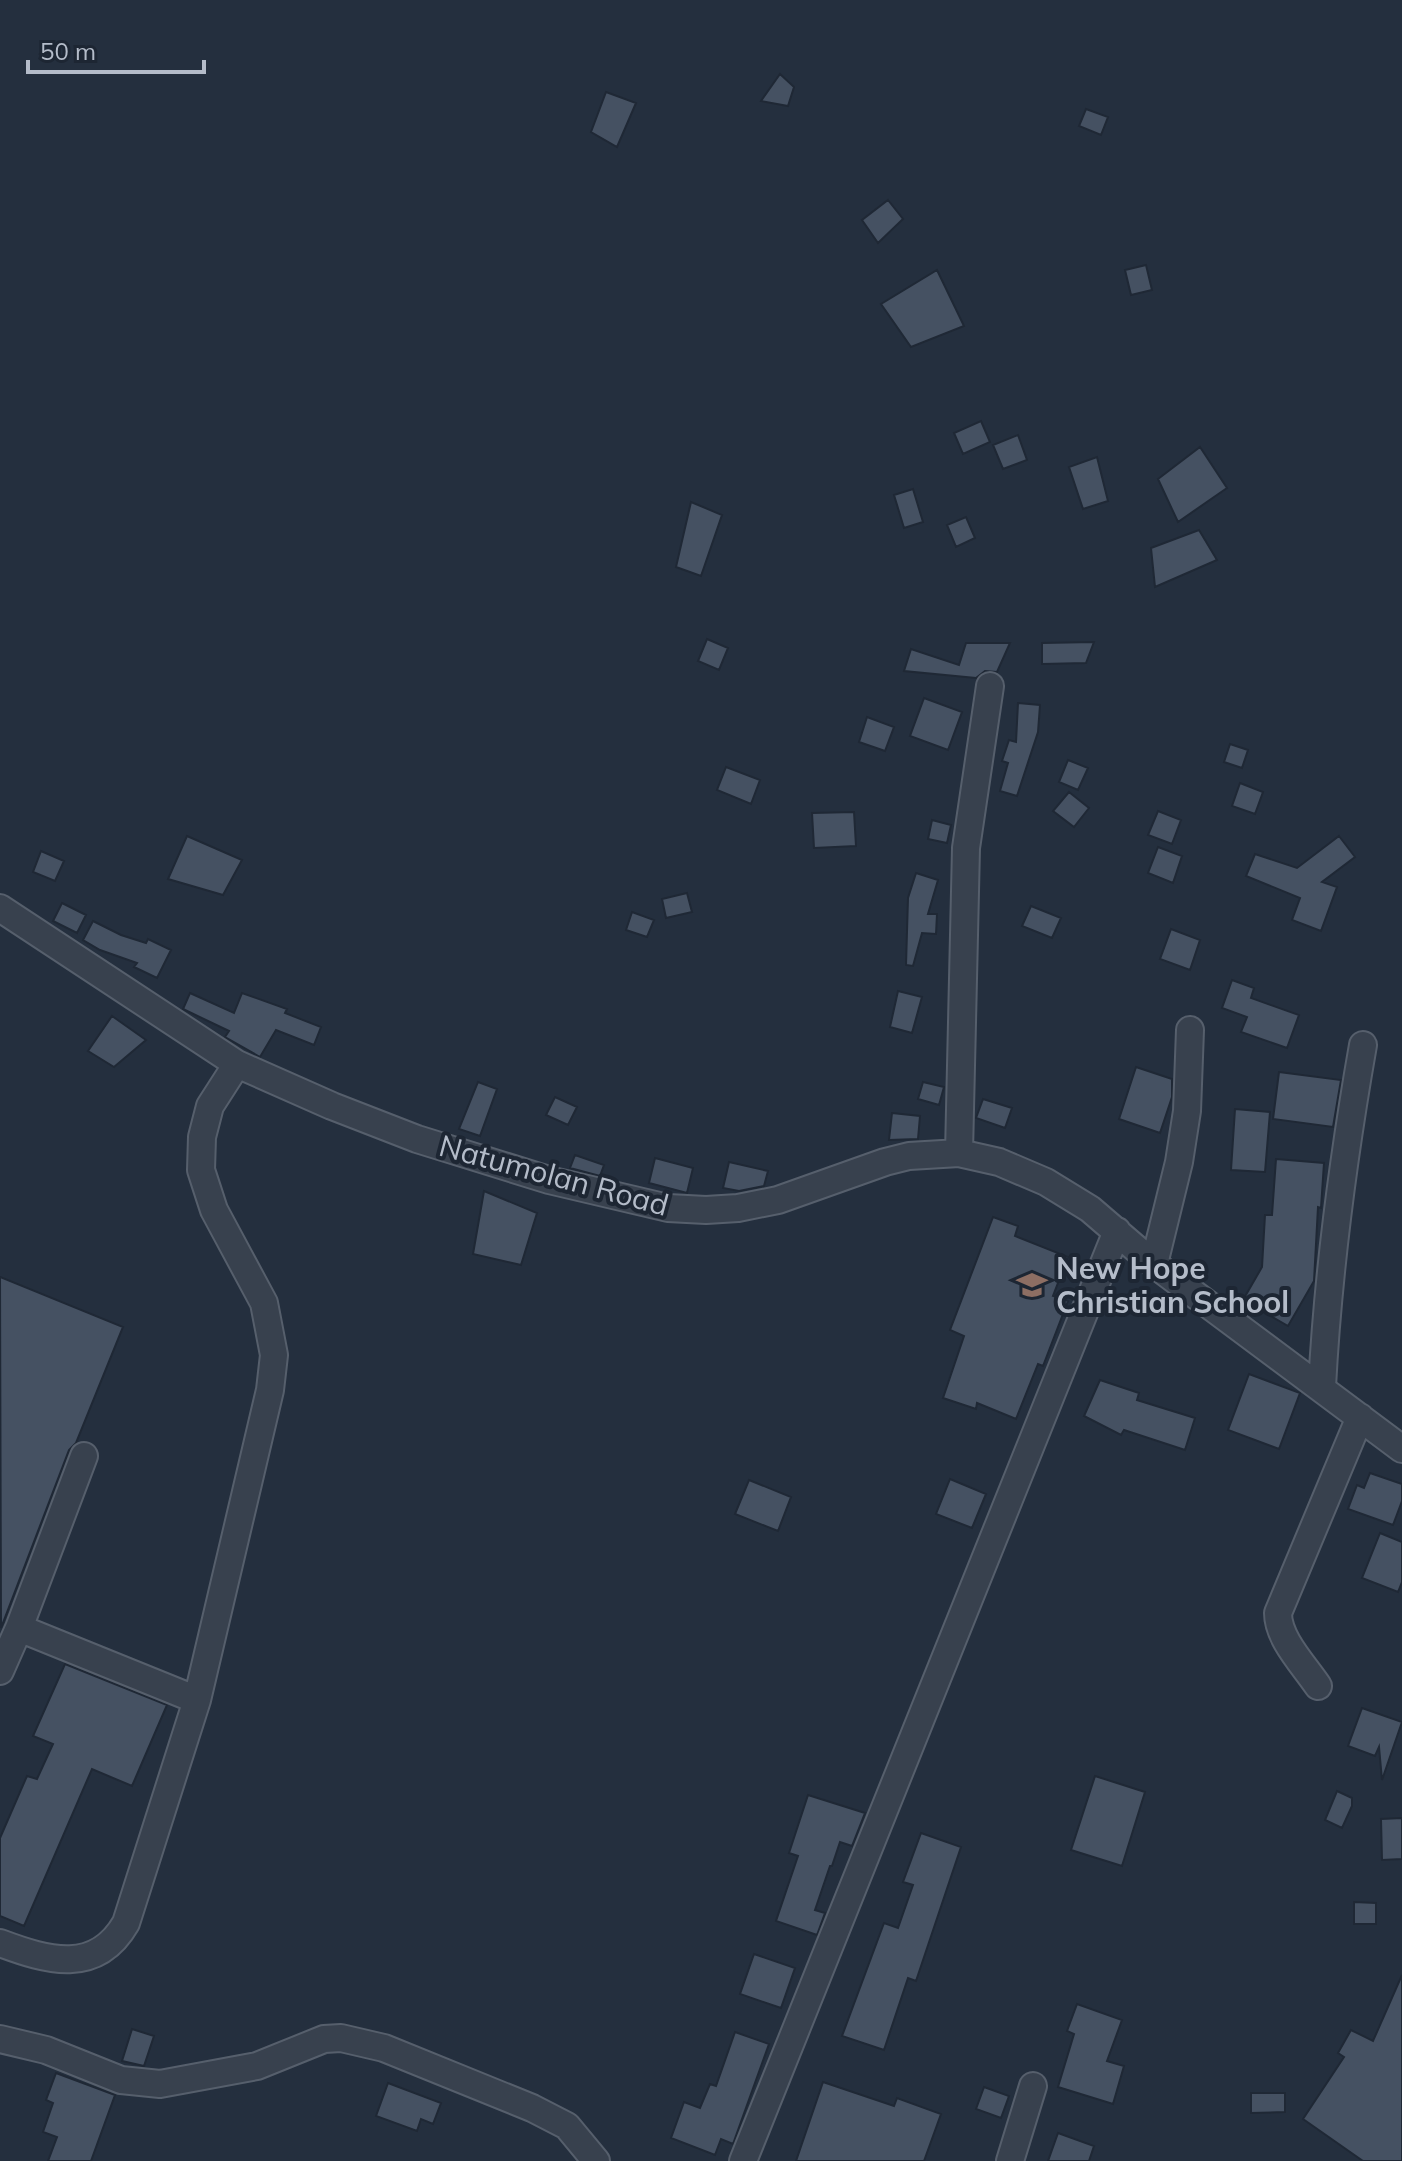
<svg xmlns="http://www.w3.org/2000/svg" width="1402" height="2161" font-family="Mulish,sans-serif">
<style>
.building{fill:#455162;stroke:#1f2835;stroke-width:2}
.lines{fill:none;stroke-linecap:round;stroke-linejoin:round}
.minor-casing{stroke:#565f6c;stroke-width:30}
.minor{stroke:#38414e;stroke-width:26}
.labels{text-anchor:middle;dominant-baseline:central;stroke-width:8;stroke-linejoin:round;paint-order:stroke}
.street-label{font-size:30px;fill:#b4bcc9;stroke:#1d2633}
.poi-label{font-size:30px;font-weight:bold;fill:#b4bcc9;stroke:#1d2633;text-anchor:start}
</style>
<rect width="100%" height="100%" fill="#242f3e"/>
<path class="building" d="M 780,74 L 794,87 L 788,106 L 761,101 Z
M 606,92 L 636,103 L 617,147 L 591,132 Z
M 1086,109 L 1108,117 L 1101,135 L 1079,126 Z
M 888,200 L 903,219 L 878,243 L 862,220 Z
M 1146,265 L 1152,290 L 1131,295 L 1125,270 Z
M 937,270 L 964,326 L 911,347 L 881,304 Z
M 981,421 L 990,442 L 963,454 L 954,433 Z
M 1018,435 L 1027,460 L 1003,469 L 993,445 Z
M 1200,447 L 1227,488 L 1178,522 L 1158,479 Z
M 1097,457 L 1108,501 L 1083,509 L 1069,467 Z
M 913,489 L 923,522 L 904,528 L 894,495 Z
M 691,502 L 722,515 L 701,576 L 676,567 Z
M 966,517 L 975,538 L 956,547 L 947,525 Z
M 1199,530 L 1217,560 L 1155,587 L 1151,548 Z
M 707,639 L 728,648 L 719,670 L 698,661 Z
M 1094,642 L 1086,663 L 1042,664 L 1042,643 Z
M 966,643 L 1010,643 L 997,672 L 985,671 L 976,678 L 904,671 L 911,649 L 959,665 Z
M 924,698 L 962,712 L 948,750 L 910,736 Z
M 1018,703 L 1040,705 L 1038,732 L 1017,796 L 1000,791 L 1008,763 L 1002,761 L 1009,740 L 1016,742 Z
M 867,717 L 894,727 L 885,751 L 859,742 Z
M 1230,744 L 1248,750 L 1242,768 L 1224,762 Z
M 1068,760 L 1088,768 L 1078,790 L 1059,782 Z
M 726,767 L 760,780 L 751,804 L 717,790 Z
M 1240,783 L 1263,792 L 1255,814 L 1232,806 Z
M 1069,792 L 1089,808 L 1074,827 L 1053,811 Z
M 1158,811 L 1181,820 L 1172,844 L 1148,835 Z
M 854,812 L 856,846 L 814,848 L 812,813 Z
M 932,820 L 951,825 L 947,843 L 928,839 Z
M 187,836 L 242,860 L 223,895 L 168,879 Z
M 1339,836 L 1355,857 L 1322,882 L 1337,887 L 1321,931 L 1292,920 L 1300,898 L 1246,876 L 1255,854 L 1297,868 Z
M 1158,847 L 1182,856 L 1173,883 L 1148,873 Z
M 41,851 L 64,861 L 55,881 L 33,872 Z
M 916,873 L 938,880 L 928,914 L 937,914 L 936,934 L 922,933 L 913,966 L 906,965 L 908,898 Z
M 687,893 L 692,912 L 666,918 L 662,899 Z
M 62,903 L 86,915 L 77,933 L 53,921 Z
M 1031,906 L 1061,918 L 1052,938 L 1022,926 Z
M 632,912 L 654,920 L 647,937 L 626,930 Z
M 93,921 L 121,935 L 146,943 L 148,939 L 171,950 L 157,978 L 134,967 L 137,963 L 100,950 L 83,940 Z
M 1171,929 L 1200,940 L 1190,970 L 1160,959 Z
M 1232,980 L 1254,988 L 1251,998 L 1299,1015 L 1287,1048 L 1241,1032 L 1247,1017 L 1222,1008 Z
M 898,991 L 922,997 L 912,1033 L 890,1027 Z
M 190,993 L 234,1013 L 242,993 L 287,1009 L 285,1013 L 321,1027 L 314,1045 L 276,1030 L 260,1057 L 225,1037 L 229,1031 L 183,1009 Z
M 112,1016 L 146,1040 L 114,1067 L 88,1051 Z
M 1136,1067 L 1172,1079 L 1172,1097 L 1160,1133 L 1119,1119 Z
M 1279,1072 L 1341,1080 L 1333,1127 L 1273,1119 Z
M 478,1082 L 497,1089 L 480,1136 L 459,1129 Z
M 923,1082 L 944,1087 L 939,1105 L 918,1099 Z
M 555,1097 L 577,1107 L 568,1125 L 546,1115 Z
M 983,1099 L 1012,1108 L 1005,1128 L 976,1118 Z
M 1235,1109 L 1270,1112 L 1265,1172 L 1231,1170 Z
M 892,1113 L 920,1116 L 918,1139 L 889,1140 Z
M 575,1155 L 604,1165 L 600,1176 L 570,1168 Z
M 655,1158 L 693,1168 L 687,1193 L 649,1183 Z
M 1276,1159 L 1324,1163 L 1321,1208 L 1318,1207 L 1314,1281 L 1288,1326 L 1243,1300 L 1262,1267 L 1265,1215 L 1272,1215 Z
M 729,1162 L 768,1171 L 764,1186 L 739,1191 L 723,1188 Z
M 484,1191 L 537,1213 L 521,1265 L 473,1254 Z
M 993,1217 L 1018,1226 L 1015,1236 L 1068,1257 L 1053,1296 L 1068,1301 L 1043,1366 L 1038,1364 L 1016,1419 L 977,1403 L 976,1409 L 943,1398 L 964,1336 L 950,1330 Z
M 0,1277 L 123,1327 L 76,1443 L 69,1450 L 1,1628 Z
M 1249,1374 L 1300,1393 L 1279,1449 L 1228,1430 Z
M 1100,1380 L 1139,1393 L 1137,1400 L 1195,1418 L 1185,1450 L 1124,1430 L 1121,1435 L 1084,1416 Z
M 1370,1473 L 1402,1484 L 1402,1501 L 1393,1525 L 1348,1509 L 1357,1485 L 1364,1488 Z
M 950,1479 L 986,1494 L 972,1528 L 936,1514 Z
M 749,1480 L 791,1497 L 778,1531 L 735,1514 Z
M 1380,1533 L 1402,1542 L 1402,1582 L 1398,1592 L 1362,1578 Z
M 65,1664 L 167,1705 L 132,1786 L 92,1769 L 24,1926 L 0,1916 L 0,1838 L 27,1776 L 37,1779 L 53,1744 L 33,1736 Z
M 1362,1708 L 1402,1722 L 1382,1780 L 1379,1747 L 1375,1756 L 1348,1746 Z
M 1095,1776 L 1145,1792 L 1122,1866 L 1071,1850 Z
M 1337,1791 L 1352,1798 L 1352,1806 L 1342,1828 L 1325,1820 Z
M 808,1795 L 865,1813 L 852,1846 L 840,1842 L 832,1866 L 830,1866 L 815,1910 L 825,1913 L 817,1935 L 776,1921 L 798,1856 L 789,1853 Z
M 1402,1818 L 1402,1859 L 1382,1860 L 1381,1819 Z
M 921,1833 L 961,1847 L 916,1981 L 908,1978 L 884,2050 L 842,2036 L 884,1923 L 898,1928 L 913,1885 L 903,1882 Z
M 1354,1902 L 1376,1903 L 1376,1924 L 1354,1924 Z
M 754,1954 L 795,1968 L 781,2008 L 740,1994 Z
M 1402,1975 L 1402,2161 L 1363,2161 L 1303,2119 L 1344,2057 L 1338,2053 L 1351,2030 L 1373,2041 Z
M 1077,2004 L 1122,2020 L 1107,2061 L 1124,2066 L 1113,2104 L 1058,2087 L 1074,2034 L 1067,2031 Z
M 132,2029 L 154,2036 L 144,2066 L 122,2061 Z
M 735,2032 L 769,2044 L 733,2144 L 721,2139 L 715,2155 L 671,2138 L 684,2102 L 700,2108 L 710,2084 L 716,2086 Z
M 56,2073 L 115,2095 L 91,2161 L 48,2161 L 57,2137 L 43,2132 L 53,2103 L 46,2100 Z
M 823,2082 L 894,2106 L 897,2098 L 941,2114 L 924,2161 L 796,2161 Z
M 388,2083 L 441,2103 L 433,2124 L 421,2119 L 417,2131 L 376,2116 Z
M 984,2087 L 1009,2096 L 1001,2118 L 976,2109 Z
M 1251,2093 L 1285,2093 L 1285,2112 L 1251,2113 Z
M 1058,2133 L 1094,2146 L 1089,2161 L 1048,2161 Z"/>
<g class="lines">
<g class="minor-casing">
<path id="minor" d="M 0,908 L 237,1064 L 332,1106 L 417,1139 L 549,1180 L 668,1208 L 706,1210 L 738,1208 L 778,1200 L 885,1162 L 909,1156 L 959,1153 L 999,1162 L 1046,1182 L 1090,1209 L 1154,1264 L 1402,1449
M 959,1153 L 966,848 L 990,686
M 1154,1264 L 1179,1162 L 1187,1111 L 1190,1030
M 1322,1387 C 1328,1272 1343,1159 1363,1045
M 84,1456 L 19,1628 L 197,1700
M 0,1671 L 19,1628
M 1318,1686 C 1304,1665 1278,1639 1278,1613 L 1360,1417
M 0,1943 C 48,1961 96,1975 126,1923 L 197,1700 L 270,1390 L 274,1355 L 264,1303 L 214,1210 L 201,1170 L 202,1137 L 210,1106 L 237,1064
M 0,2039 L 46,2050 L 121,2080 L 160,2084 L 257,2066 L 324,2039 L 341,2038 L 384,2048 L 532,2108 L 567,2126 L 596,2161
M 743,2161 L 1117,1231
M 1010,2161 L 1033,2086"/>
</g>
<use href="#minor" class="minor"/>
</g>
<defs>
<g id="school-bare" transform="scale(2.4)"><path d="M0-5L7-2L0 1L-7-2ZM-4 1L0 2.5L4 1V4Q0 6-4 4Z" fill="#8d6e63" stroke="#1d2633" stroke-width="2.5" paint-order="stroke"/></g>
</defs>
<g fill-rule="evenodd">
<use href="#school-bare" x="1032" y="1285"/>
</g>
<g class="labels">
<g class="street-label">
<text transform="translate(554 1175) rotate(15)">Natumolan Road</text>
</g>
<g class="poi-label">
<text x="1056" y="1268">New Hope<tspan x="1056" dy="34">Christian School</tspan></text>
</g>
</g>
<path d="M28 60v12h176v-12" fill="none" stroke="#b4bcc9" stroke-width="4"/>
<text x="40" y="60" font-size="24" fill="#b4bcc9" stroke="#1d2633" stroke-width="6" paint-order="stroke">50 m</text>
</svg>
